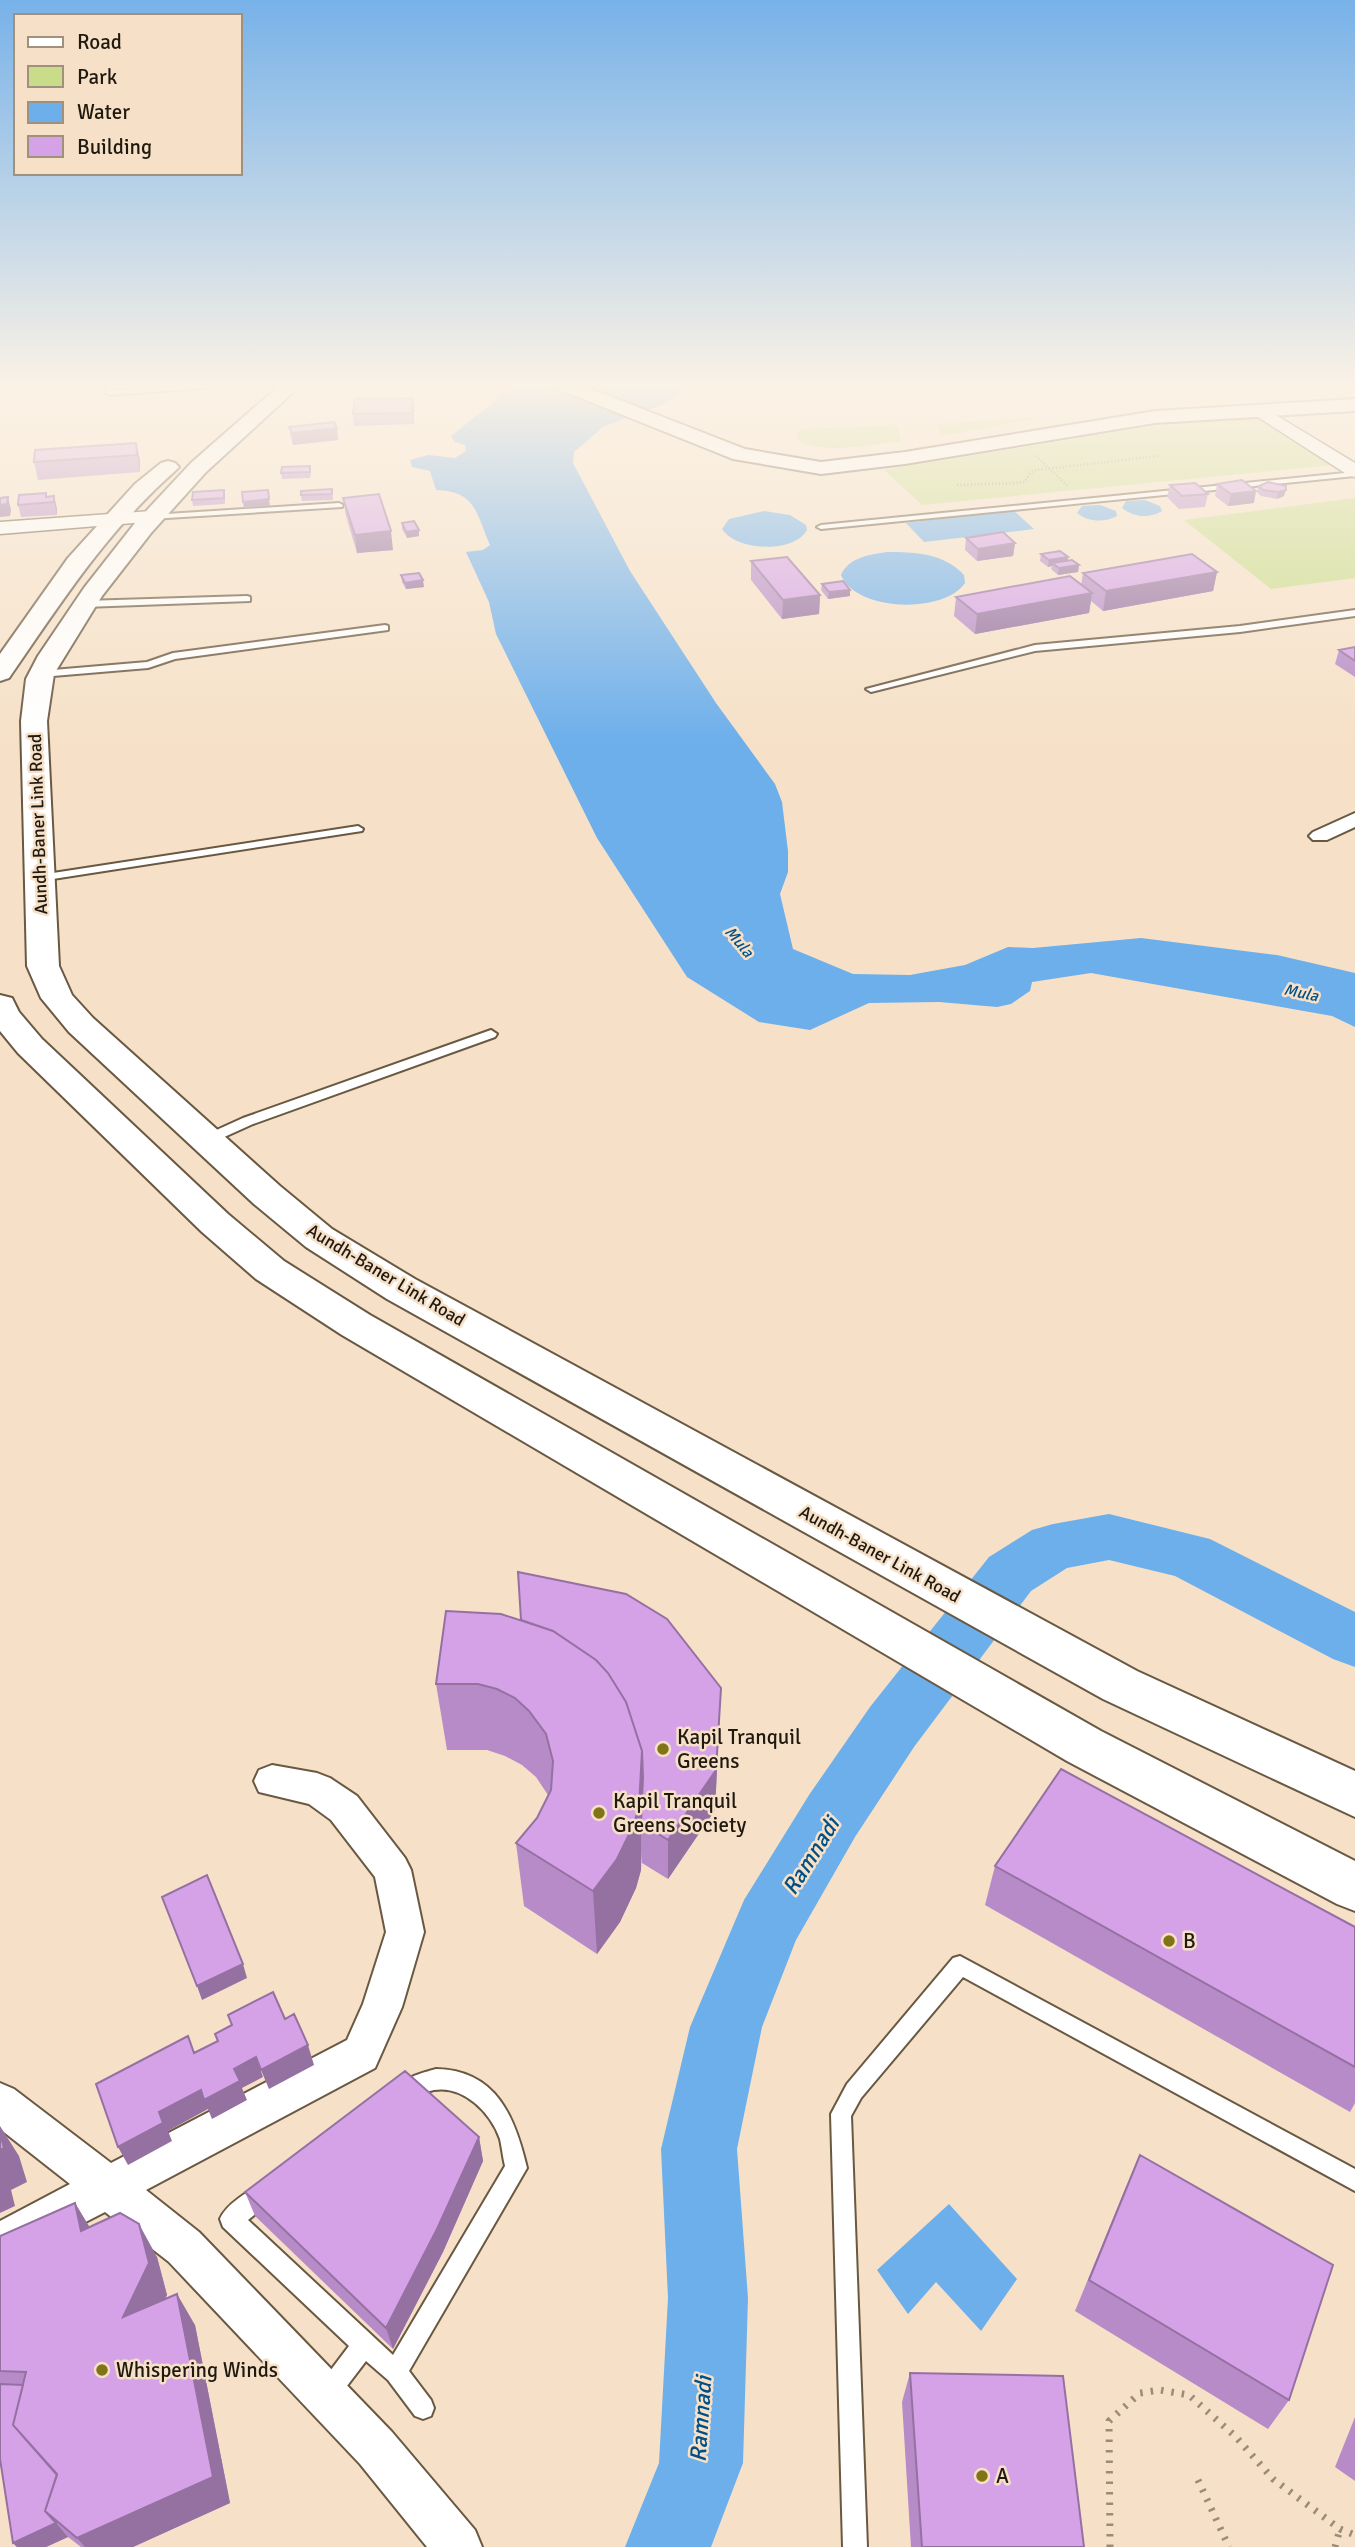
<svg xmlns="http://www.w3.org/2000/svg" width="1355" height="2547" font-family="Signika,sans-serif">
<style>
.green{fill:#c8dc89}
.water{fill:#6dafeb}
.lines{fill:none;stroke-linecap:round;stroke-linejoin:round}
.river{fill:#6dafeb;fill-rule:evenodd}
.service-casing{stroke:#695842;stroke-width:4}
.minor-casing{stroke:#695842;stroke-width:4}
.tertiary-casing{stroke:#695842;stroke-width:3}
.secondary-casing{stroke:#695842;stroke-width:4}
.path-far1{stroke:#9b8c7a;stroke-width:2.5;stroke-dasharray:1 2.5;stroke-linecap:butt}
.path{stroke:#9b8c7a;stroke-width:7;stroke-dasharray:2.5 8;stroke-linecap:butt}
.service{fill:#fff;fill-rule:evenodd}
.minor{fill:#fff;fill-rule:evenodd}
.tertiary{fill:#fff;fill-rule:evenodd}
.secondary{fill:#fff;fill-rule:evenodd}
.wall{fill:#b78bc8}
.shaded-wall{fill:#9571a2}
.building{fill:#d5a2e8;stroke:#9571a2;stroke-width:2}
.poi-dot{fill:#817416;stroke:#f6e1c8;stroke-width:2.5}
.labels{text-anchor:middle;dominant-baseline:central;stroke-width:5;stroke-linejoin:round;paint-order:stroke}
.far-water-label{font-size:16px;font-style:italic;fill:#004f86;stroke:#f6e1c8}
.street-label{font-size:18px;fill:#201910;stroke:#f6e1c8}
.near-poi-label{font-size:21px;fill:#201910;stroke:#f6e1c8;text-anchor:start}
.near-water-label{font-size:23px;font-style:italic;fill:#004f86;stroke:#f6e1c8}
</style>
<rect width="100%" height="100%" fill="#f6e1c8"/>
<path class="green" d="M 1256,413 L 1333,465 L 922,505 L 884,470 L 1184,421 Z
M 1044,417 L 941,436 L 937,424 Z
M 897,425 L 901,441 C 875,444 817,456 797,439 L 797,433 L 801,429 Z
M 1355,498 L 1355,578 L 1271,589 L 1184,520 Z"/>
<path class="water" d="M 522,385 L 694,385 L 661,405 L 603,427 L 574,452 L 573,463 L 630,571 L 716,703 L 775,784 L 782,802 L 788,851 L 788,872 L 780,894 L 793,949 L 853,974 L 910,975 L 965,965 L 1008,947 L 1033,948 L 1141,938 L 1277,955 L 1355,973 L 1355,1027 L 1332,1016 L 1091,973 L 1032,982 L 1030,991 L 1011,1004 L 997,1007 L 939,1002 L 869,1003 L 810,1030 L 759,1022 L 687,977 L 597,838 L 496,634 L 489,602 L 466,552 L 483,550 L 490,545 C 476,513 476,491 436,490 L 430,471 L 412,467 L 410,460 L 428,455 L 455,458 L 466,451 L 465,445 L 455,442 L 451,436 L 494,402 L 500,393 Z
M 1145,500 L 1160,506 L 1162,511 C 1149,519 1133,517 1122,508 L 1126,501 Z
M 1100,505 L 1116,511 L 1117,516 C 1104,523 1088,522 1077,513 L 1082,506 Z
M 1013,510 L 1034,529 L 924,542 L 906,523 Z
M 764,511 L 790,515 L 806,525 L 807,530 C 794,554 736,551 722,529 L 729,519 Z
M 887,552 C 915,552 944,553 964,575 L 965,583 C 944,614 856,612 841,575 C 849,557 869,555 887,552 Z
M 949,2204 L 1017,2279 L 981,2331 L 936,2282 L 908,2314 L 877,2270 Z"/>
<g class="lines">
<path class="river" d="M 1109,1514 L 1210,1539 L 1355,1612 L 1355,1667 L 1333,1659 L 1175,1576 L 1109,1560 L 1067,1568 L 1031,1591 L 914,1747 L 855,1837 L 796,1940 L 762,2027 L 737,2149 L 748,2298 L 743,2463 L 711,2547 L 625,2547 L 659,2463 L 668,2298 L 661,2149 L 690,2027 L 744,1900 L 809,1795 L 870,1707 L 989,1557 L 1032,1530 L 1053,1524 Z"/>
<g class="service-casing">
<path id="service" d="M 108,385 L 114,385 L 113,391 L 194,385 L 221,385 L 217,387 L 109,395 L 105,393 Z
M 1355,472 L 1355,476 L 821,529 L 817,527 L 821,525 Z
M 339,503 L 343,505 L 342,507 L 151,519 L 147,517 L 151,515 Z
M 247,596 L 250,597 L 250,601 L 84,607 L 80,604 L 84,601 Z
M 1355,610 L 1355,616 L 1240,632 L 1035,651 L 871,692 L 866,689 L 1035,645 L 1240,626 Z
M 385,625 L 388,626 L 388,630 L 175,659 L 148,668 L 41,677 L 36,674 L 41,671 L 147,662 L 173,653 Z
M 358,826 L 363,829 L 362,831 L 40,881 L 35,878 L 40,875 Z
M 491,1030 L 497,1034 L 495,1037 L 253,1124 L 211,1143 L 201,1143 L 200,1140 L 201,1137 L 243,1118 Z
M 960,1956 L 1355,2169 L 1355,2191 L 963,1977 L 861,2098 L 851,2116 L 867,2547 L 843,2547 L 831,2114 L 847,2084 L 953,1958 Z
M 436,2069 C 497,2070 515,2118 527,2168 L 409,2371 L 431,2400 L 434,2408 L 431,2416 L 423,2419 L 415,2416 L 388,2380 L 366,2361 L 337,2399 L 329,2402 L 321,2399 L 318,2391 L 321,2383 L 349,2346 L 223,2227 L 220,2219 C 226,2204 251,2189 266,2182 L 273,2186 L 277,2193 L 273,2200 L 248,2220 L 393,2355 L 505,2166 C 503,2158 502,2148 500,2139 C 491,2113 464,2085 434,2090 C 423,2092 414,2099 404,2103 L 397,2100 L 394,2093 C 400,2078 422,2073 436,2069 Z"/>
</g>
<g class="minor-casing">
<path id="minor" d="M 1355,813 L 1355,827 L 1327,840 L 1313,840 L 1309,836 L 1313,832 Z
M 272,1765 L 317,1773 L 330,1778 L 357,1796 L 405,1858 L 411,1870 L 424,1932 L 402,2007 L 375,2068 L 146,2190 L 199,2232 L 392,2432 L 475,2530 L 482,2547 L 427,2547 L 360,2464 L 169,2262 L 105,2212 L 0,2266 L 0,2221 L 70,2184 L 0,2129 L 0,2083 L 14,2089 L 111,2163 L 347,2040 L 363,2004 L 386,1932 L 375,1877 L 331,1820 L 309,1804 L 259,1792 L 254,1781 L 259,1770 Z"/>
</g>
<g class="tertiary-casing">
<path id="tertiary" d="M 1261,406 L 1355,463 L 1355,477 L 1348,475 L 1255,415 L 1252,411 L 1255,407 Z
M 151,511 L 158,513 L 161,517 L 158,521 L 0,534 L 0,522 Z"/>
</g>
<g class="secondary-casing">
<path id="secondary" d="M 280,385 L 301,385 L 206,472 L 151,533 L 102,596 L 54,674 L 47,721 L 59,966 L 72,995 L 93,1018 L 280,1186 L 332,1229 L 415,1279 L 1137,1671 L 1355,1771 L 1355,1817 L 1103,1699 L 387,1299 L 306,1247 L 254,1204 L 69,1032 L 41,998 L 27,966 L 21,721 L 26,679 L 38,656 L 84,588 L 135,523 L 191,463 Z
M 555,385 L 581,385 L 745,449 L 821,462 L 905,452 L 1155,411 L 1355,399 L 1355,411 L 1155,423 L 905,464 L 821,474 L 733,459 L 558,389 Z
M 168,461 L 175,463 L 179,467 L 175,471 C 105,533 61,603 9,678 L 0,681 L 0,654 L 68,558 L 135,484 L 161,463 Z
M 0,995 L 12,998 L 19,1012 L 42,1039 L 228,1214 L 284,1261 L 370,1315 L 1101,1731 L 1355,1861 L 1355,1911 L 1337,1904 L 1067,1761 L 342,1335 L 256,1279 L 202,1232 L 18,1053 L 0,1031 Z"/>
</g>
<path class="path-far1" d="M 1036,456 L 1068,486
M 957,485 L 1016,483 L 1025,482 L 1031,472 L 1037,470 L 1158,456"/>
<path class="path" d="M 1198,2480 L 1229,2547
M 1110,2547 L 1109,2421 L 1140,2393 L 1160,2390 L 1189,2395 L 1236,2437 L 1273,2479 L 1340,2529 L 1355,2535
M 1335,2547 L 1340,2529"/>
<use href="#service" class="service"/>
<use href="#minor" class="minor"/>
<use href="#tertiary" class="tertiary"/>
<use href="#secondary" class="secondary"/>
</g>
<path class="wall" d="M 413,398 L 414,424 L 354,426 L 353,414 Z
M 289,427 L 338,440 L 293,445 L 291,439 Z
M 136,443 L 140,460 L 140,472 L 38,480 L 34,462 Z
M 311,472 L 310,478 L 282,479 L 281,473 Z
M 1268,482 L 1284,496 L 1277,499 L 1261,496 L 1257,492 L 1259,486 Z
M 1217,484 L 1254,503 L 1228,506 L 1215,496 Z
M 1170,485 L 1208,494 L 1205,507 L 1179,509 L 1167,497 Z
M 332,489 L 333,500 L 302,501 L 301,495 Z
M 54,496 L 57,509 L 57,515 L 21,517 L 18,505 L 47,497 Z
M 225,496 L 225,504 L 193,506 L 192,500 Z
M 343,498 L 393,550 L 357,553 L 346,516 Z
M 402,523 L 419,536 L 407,538 L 402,529 Z
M 966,538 L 1015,543 L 1013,556 L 977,561 L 965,550 Z
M 1041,554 L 1068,557 L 1068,561 L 1079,565 L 1078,572 L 1058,575 L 1051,569 L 1052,566 L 1048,567 L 1040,561 Z
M 751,561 L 820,595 L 819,614 L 782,619 L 751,580 Z
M 1217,572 L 1213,591 L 1103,611 L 1091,601 L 1089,613 L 975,634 L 954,616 L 956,597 L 1081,585 L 1083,573 Z
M 401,575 L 424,587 L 406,589 L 402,582 Z
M 822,584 L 850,596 L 828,599 L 821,590 Z
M 1355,647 L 1355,677 L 1335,664 L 1339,650 Z
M 446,1611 L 721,1688 L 715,1810 L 668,1879 L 642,1863 L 642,1853 L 641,1870 L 636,1888 L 620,1922 L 597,1954 L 524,1906 L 516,1843 L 537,1818 L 548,1795 L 536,1777 L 522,1765 L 505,1756 L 487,1750 L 447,1750 L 436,1684 Z
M 995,1866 L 1355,1927 L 1355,2103 L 1350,2112 L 985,1905 Z
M 479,2137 L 483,2161 L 443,2252 L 393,2349 L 255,2216 L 245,2192 Z
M 1140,2155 L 1289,2400 L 1268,2429 L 1075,2311 L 1125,2189 Z
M 75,2203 L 89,2227 L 157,2257 L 167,2295 L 164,2300 L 195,2325 L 230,2503 L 133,2547 L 81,2547 L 68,2537 L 46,2547 L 17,2547 L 13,2543 L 0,2459 L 0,2236 Z
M 910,2373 L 1084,2547 L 911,2547 L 902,2402 Z
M 1355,2417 L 1355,2481 L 1335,2467 Z"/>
<path class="shaded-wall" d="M 413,398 L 414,409 L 414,424 L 412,413 Z
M 337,428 L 338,440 L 293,445 L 292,433 Z
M 136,443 L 140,460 L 140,472 L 137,455 Z
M 1286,490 L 1284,496 L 1277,499 L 1278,492 Z
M 1256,491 L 1254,503 L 1228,506 L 1231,494 Z
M 54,496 L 57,509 L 57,515 L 54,502 Z
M 8,497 L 11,510 L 10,516 L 0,517 L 0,505 Z
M 269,499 L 270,506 L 244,508 L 243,502 Z
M 419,530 L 419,536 L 407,538 L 406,532 Z
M 391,531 L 393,550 L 357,553 L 355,535 Z
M 1015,543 L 1013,556 L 977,561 L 978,549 Z
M 1068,557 L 1067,563 L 1052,563 L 1052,566 L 1048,567 L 1049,560 Z
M 1079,565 L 1078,572 L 1058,575 L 1059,568 Z
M 1217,572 L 1213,591 L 1103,611 L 1106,591 Z
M 423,580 L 424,587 L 406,589 L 405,583 Z
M 850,590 L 850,596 L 828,599 L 829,592 Z
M 1092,593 L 1089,613 L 975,634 L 977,614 Z
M 820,595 L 819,614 L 782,619 L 783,600 Z
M 721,1688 L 715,1810 L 668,1879 L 668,1840 Z
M 642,1751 L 644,1817 L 641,1823 L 641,1870 L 636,1888 L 620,1922 L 597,1954 L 593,1891 Z
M 243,1964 L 247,1978 L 202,2000 L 197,1986 Z
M 308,2045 L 314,2065 L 269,2089 L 261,2070 Z
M 256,2057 L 263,2077 L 242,2088 L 247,2100 L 212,2119 L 208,2109 L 168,2131 L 172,2141 L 128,2165 L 118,2147 L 159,2112 Z
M 0,2126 L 19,2156 L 27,2182 L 11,2190 L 15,2206 L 0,2213 Z
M 479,2137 L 483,2161 L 443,2252 L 393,2349 L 386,2328 Z
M 75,2203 L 95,2236 L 81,2231 Z
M 139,2224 L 157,2257 L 167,2295 L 143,2347 L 123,2317 Z
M 177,2294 L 195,2325 L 230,2503 L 133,2547 L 85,2547 L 77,2538 Z
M 56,2523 L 68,2537 L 46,2547 L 17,2547 L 13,2543 Z"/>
<path class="building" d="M 413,398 L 412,413 L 353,414 L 355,399 Z
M 334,422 L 337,428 L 292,433 L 289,427 Z
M 136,443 L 137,455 L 34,462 L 35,450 Z
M 310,466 L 310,472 L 281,473 L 282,467 Z
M 1242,480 L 1256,491 L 1231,494 L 1217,484 Z
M 1268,482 L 1286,486 L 1286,490 L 1278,492 L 1263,490 L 1259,486 Z
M 1195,483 L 1208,494 L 1182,496 L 1170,485 Z
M 332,489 L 332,494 L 301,495 L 301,491 Z
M 224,490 L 224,498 L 192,500 L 193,492 Z
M 268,490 L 269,499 L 243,502 L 242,492 Z
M 46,493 L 46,497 L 54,496 L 54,502 L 18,505 L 19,495 Z
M 379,494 L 391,531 L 355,535 L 343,498 Z
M 8,497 L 7,504 L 0,505 L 0,498 Z
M 414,521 L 419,530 L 406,532 L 402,523 Z
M 1003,532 L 1015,543 L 978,549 L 966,538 Z
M 1060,551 L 1068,557 L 1049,560 L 1041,554 Z
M 1192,554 L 1217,572 L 1106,591 L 1083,573 Z
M 787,557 L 820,595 L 783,600 L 751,561 Z
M 1072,560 L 1079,565 L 1059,568 L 1052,563 Z
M 419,573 L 423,580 L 405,583 L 401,575 Z
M 1070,576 L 1092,593 L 977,614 L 956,597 Z
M 843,581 L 850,590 L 829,592 L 822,584 Z
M 1355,647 L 1355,661 L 1339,650 Z
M 518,1572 L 626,1594 L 667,1619 L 721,1688 L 716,1770 L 668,1840 L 641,1823 L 643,1777 L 642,1751 L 626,1702 L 608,1673 L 596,1660 L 553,1631 L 521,1620 Z
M 446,1611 L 501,1614 L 553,1631 L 596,1660 L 608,1673 L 626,1702 L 642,1751 L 639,1806 L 634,1824 L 617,1859 L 593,1891 L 516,1843 L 537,1818 L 551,1790 L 553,1761 L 546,1734 L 529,1711 L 515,1698 L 497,1689 L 478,1684 L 436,1684 Z
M 1061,1769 L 1355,1927 L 1355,2067 L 995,1866 Z
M 207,1875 L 243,1964 L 197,1986 L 162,1897 Z
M 273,1992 L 285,2019 L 294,2014 L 308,2045 L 261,2070 L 256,2057 L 234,2069 L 240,2081 L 204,2100 L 201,2090 L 159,2112 L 163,2123 L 118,2147 L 96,2084 L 188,2036 L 194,2053 L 218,2041 L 215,2034 L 232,2025 L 228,2015 Z
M 405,2071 L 479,2137 L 437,2229 L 386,2328 L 245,2192 Z
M 0,2133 L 4,2148 L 0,2150 Z
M 1140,2155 L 1333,2265 L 1289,2400 L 1089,2280 Z
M 75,2203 L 81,2231 L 120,2213 L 139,2224 L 149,2263 L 123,2317 L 177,2294 L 213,2477 L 77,2538 L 45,2511 L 57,2474 L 13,2425 L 26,2372 L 0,2371 L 0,2236 Z
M 910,2373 L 1063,2376 L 1084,2547 L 922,2547 Z
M 0,2384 L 23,2385 L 13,2425 L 57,2475 L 45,2511 L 56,2523 L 13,2543 L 0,2459 Z"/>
<linearGradient id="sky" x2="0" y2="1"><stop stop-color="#77b2e9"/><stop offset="0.52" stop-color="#fbf2e6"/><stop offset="1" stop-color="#fbf2e6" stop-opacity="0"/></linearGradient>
<rect width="1355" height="741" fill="url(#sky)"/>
<g class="poi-dot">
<circle cx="663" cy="1749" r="7"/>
<circle cx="599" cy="1813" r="7"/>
<circle cx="1169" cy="1941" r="7"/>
<circle cx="102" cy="2370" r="7"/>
<circle cx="982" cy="2476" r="7"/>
</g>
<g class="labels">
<g class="far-water-label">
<text transform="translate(739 942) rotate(50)">Mula</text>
<text transform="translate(1301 993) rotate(12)">Mula</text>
</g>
<g class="street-label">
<text transform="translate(38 824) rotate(-92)">Aundh-Baner Link Road</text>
<text transform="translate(386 1275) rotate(31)">Aundh-Baner Link Road</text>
<text transform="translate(880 1554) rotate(29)">Aundh-Baner Link Road</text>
</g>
<g class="near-poi-label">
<text x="677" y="1737">Kapil Tranquil<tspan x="677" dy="24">Greens</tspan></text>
<text x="613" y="1801">Kapil Tranquil<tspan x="613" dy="24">Greens Society</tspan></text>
<text x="1183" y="1941">B</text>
<text x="116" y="2370">Whispering Winds</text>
<text x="996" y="2476">A</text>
</g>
<g class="near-water-label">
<text transform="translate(811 1856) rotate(-58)">Ramnadi</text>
<text transform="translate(701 2419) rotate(-86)">Ramnadi</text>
</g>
</g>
<rect x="14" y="14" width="228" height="161" fill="#f6e1c8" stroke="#a0917e" stroke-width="2"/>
<rect x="28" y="37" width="35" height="10" fill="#ffffff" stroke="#a0917e" stroke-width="2"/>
<text x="77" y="49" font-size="21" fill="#201910">Road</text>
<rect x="28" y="66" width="35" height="21" fill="#c8dc89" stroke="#a0917e" stroke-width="2"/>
<text x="77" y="84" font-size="21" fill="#201910">Park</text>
<rect x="28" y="102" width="35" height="21" fill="#6dafeb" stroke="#a0917e" stroke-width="2"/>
<text x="77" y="119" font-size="21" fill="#201910">Water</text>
<rect x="28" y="136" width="35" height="21" fill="#d5a2e8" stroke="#a0917e" stroke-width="2"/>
<text x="77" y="154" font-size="21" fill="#201910">Building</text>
</svg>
